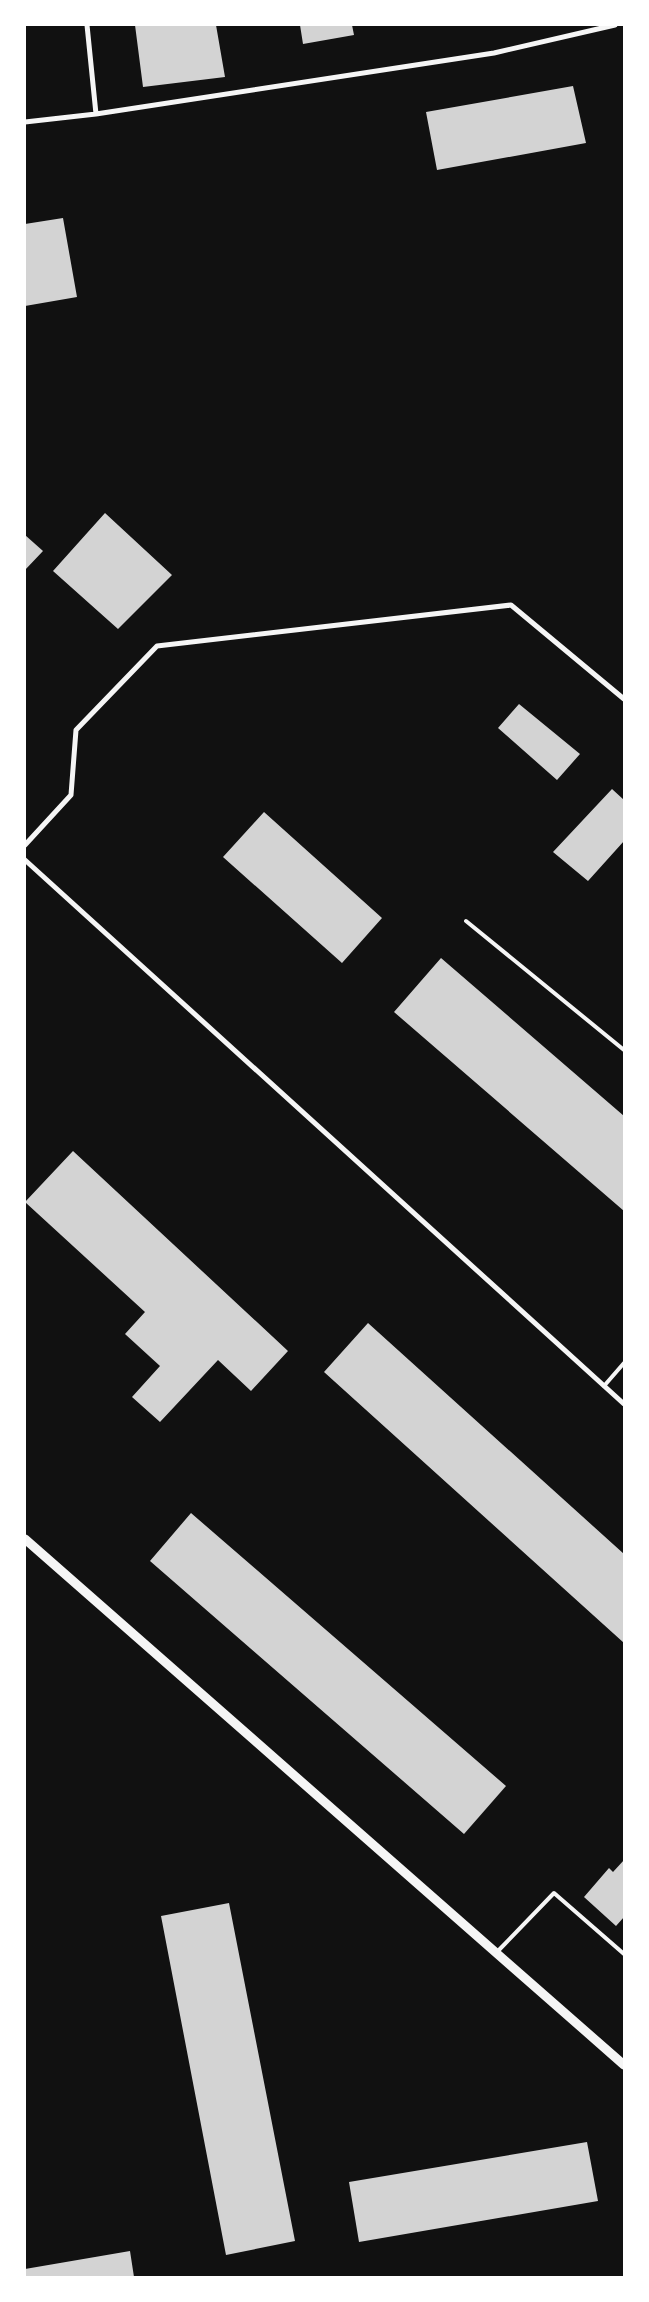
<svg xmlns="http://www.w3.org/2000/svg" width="649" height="2302" font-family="Mulish,sans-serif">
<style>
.building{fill:#d3d3d3}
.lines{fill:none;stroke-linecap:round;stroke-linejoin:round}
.service{stroke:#f5f5f5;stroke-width:4}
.minor{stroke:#f5f5f5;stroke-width:5}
.tertiary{stroke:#f5f5f5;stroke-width:9}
</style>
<rect width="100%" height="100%" fill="#111"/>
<path class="building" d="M 135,25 L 216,25 L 225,77 L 143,87 Z
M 300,25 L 352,25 L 354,35 L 303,44 Z
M 573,86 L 586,143 L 437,170 L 426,112 Z
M 63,218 L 77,297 L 25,306 L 25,224 Z
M 105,513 L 172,575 L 118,629 L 53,571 Z
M 25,535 L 43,551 L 25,570 Z
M 519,704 L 580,754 L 557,780 L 498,728 Z
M 612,789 L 624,800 L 624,841 L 588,881 L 553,852 Z
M 264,812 L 382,918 L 342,963 L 223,857 Z
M 441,958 L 624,1116 L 624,1211 L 394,1012 Z
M 73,1151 L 288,1351 L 251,1391 L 218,1360 L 160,1422 L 132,1397 L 160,1366 L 125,1334 L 145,1312 L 25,1202 Z
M 368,1323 L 624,1554 L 624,1643 L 324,1372 Z
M 191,1513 L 506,1786 L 464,1834 L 150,1561 Z
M 624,1860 L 624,1917 L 616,1926 L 584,1897 L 609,1868 L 613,1872 Z
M 229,1903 L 295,2241 L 226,2255 L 161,1916 Z
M 587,2142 L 598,2201 L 359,2242 L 349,2182 Z
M 130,2251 L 134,2277 L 25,2277 L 25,2269 Z"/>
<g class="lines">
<path class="service" d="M 466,921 L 624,1050
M 604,1386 L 624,1363
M 497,1952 L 554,1893 L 624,1954"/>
<path class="minor" d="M 87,25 L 96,114
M 25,122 L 96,114 L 494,53 L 615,25
M 25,845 L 71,795 L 76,730 L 157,646 L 511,605 L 624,699
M 25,860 L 624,1404"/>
<path class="tertiary" d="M 25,1539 L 624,2065"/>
</g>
<rect width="649" height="2302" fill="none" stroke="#ffffff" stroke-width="52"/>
</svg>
